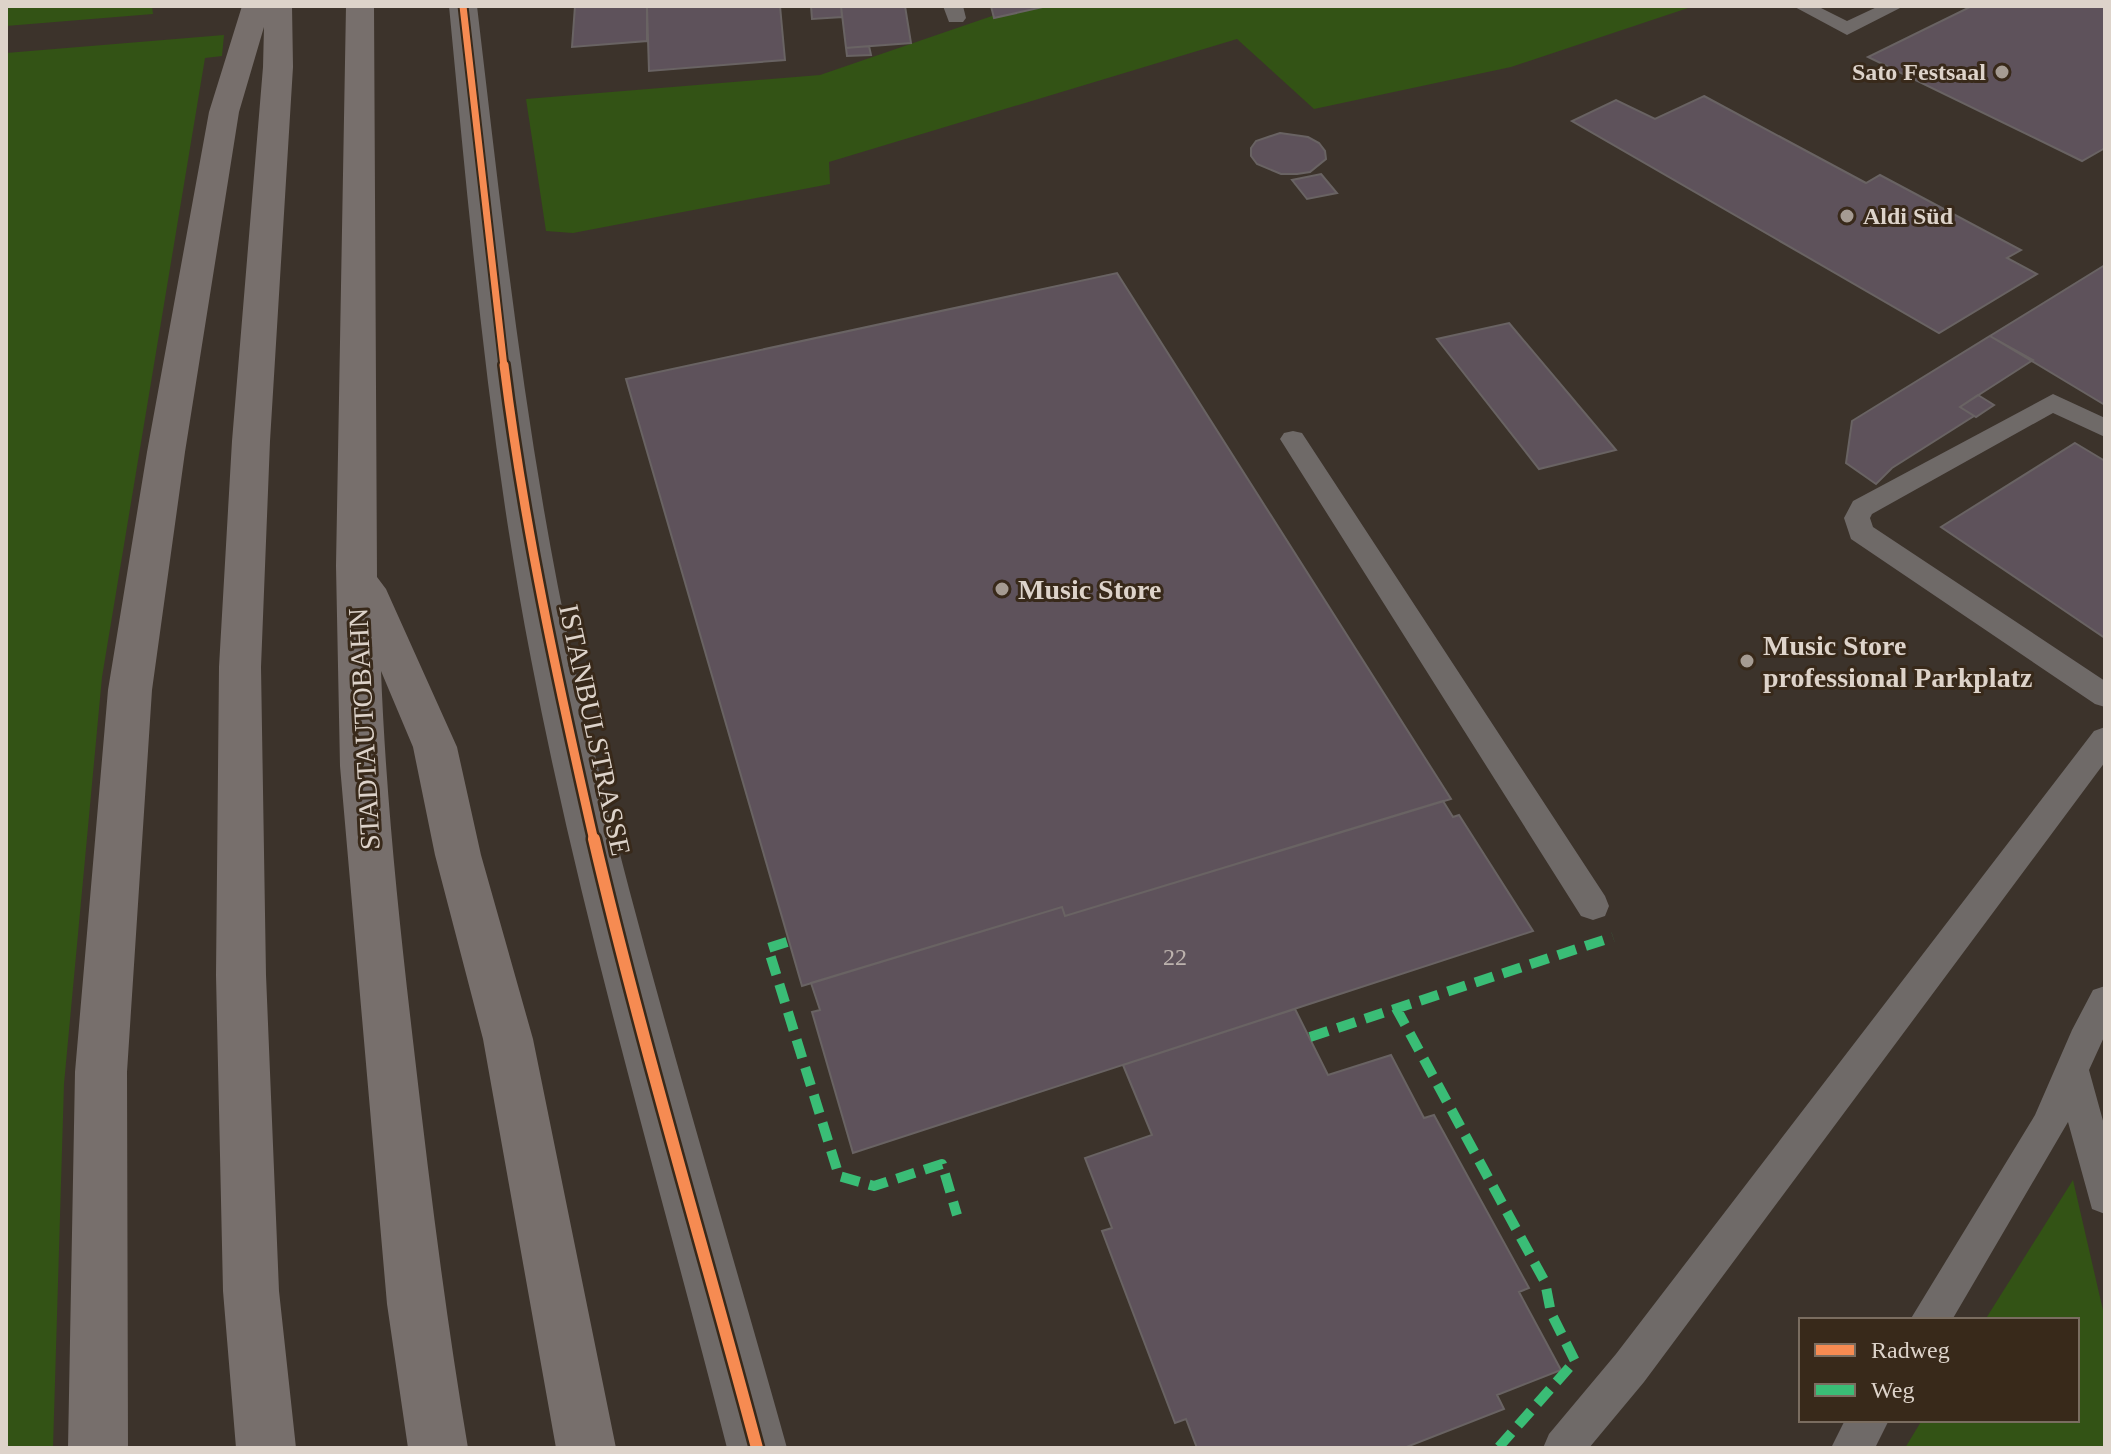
<svg xmlns="http://www.w3.org/2000/svg" width="2111" height="1454" font-family="'Times New Roman',serif">
<style>
.green{fill:#335315}
.building{fill:#5e525b;stroke:#696363;stroke-width:2}
.lines{fill:none;stroke-linecap:round;stroke-linejoin:round}
.lane{fill:#6f6a68;fill-rule:evenodd}
.street{fill:#6f6a68;fill-rule:evenodd}
.highway{fill:#776f6c;fill-rule:evenodd}
.quiet{stroke:#3abd76;stroke-width:10;stroke-dasharray:19 10;stroke-linecap:butt}
.cycleway-far2-casing{stroke:#38291a;stroke-width:11}
.cycleway-far1-casing{stroke:#38291a;stroke-width:14}
.cycleway-casing{stroke:#38291a;stroke-width:17}
.cycleway-far2{stroke:#f68b52;stroke-width:7}
.cycleway-far1{stroke:#f68b52;stroke-width:9}
.cycleway{stroke:#f68b52;stroke-width:12}
.poi-dot{fill:#a59b92;stroke:#38291a;stroke-width:3}
.labels{text-anchor:middle;dominant-baseline:central;stroke-width:6;stroke-linejoin:round;paint-order:stroke}
.far-poi-label{font-size:24px;font-weight:bold;fill:#ddd3ca;stroke:#38291a;text-anchor:end}
.number-label{font-size:24px;fill:#bdb3ae}
.poi-label{font-size:28px;font-weight:bold;fill:#ddd3ca;stroke:#38291a;text-anchor:start}
.street-label{font-size:28px;fill:#ddd3ca;stroke:#38291a}
</style>
<rect width="100%" height="100%" fill="#3c332b"/>
<path class="green" d="M 6,6 L 152,6 L 153,14 L 6,26 Z
M 1049,6 L 1694,6 L 1511,67 L 1314,109 L 1237,39 L 829,162 L 830,184 L 573,233 L 546,231 L 526,99 L 820,75 L 992,16 Z
M 224,35 L 222,56 L 205,58 L 102,677 L 64,1084 L 53,1448 L 6,1448 L 6,53 Z
M 2073,1180 L 2105,1319 L 2105,1448 L 1905,1448 L 1922,1420 L 2077,1420 L 2077,1320 L 1985,1320 Z"/>
<path class="building" d="M 575,6 L 647,6 L 647,41 L 572,47 Z
M 780,6 L 785,60 L 649,71 L 647,7 Z
M 811,6 L 841,6 L 842,17 L 812,19 Z
M 841,6 L 905,6 L 911,43 L 846,48 Z
M 991,6 L 1043,6 L 1043,7 L 994,18 Z
M 1972,6 L 2105,6 L 2105,148 L 2082,161 L 1868,57 Z
M 869,46 L 871,55 L 847,56 L 846,48 Z
M 1704,96 L 1866,183 L 1880,175 L 2021,250 L 2007,258 L 2037,274 L 1939,333 L 1572,121 L 1616,100 L 1655,119 Z
M 1280,133 L 1308,137 L 1319,143 L 1325,151 L 1326,159 L 1310,172 L 1297,174 L 1281,174 L 1257,164 L 1251,156 L 1251,148 L 1256,141 Z
M 1321,174 L 1337,193 L 1307,199 L 1292,180 Z
M 2105,265 L 2105,405 L 1990,336 Z
M 1117,273 L 1451,799 L 1065,916 L 1062,907 L 802,986 L 626,379 Z
M 1509,323 L 1616,450 L 1539,469 L 1437,339 Z
M 1990,336 L 2033,360 L 1960,407 L 1974,416 L 1892,468 L 1876,484 L 1846,463 L 1852,421 Z
M 1978,395 L 1994,405 L 1976,417 L 1960,407 Z
M 2075,443 L 2105,461 L 2105,638 L 1941,527 Z
M 1443,801 L 1453,817 L 1459,815 L 1533,931 L 853,1153 L 812,1012 L 820,1010 L 811,983 L 1062,907 L 1065,916 Z
M 1295,1009 L 1328,1075 L 1391,1055 L 1424,1118 L 1434,1115 L 1529,1288 L 1519,1292 L 1561,1370 L 1497,1395 L 1504,1409 L 1404,1448 L 1197,1448 L 1186,1419 L 1175,1423 L 1102,1231 L 1112,1228 L 1085,1158 L 1152,1135 L 1123,1065 Z"/>
<g class="lines">
<path class="lane" d="M 943,6 L 963,6 L 966,18 L 963,22 L 949,22 Z
M 1793,6 L 1817,6 L 1847,21 L 1879,6 L 1904,6 L 1847,35 Z
M 2053,394 L 2105,418 L 2105,437 L 2053,413 L 1872,514 L 1870,518 L 1873,527 L 2105,681 L 2105,707 L 2095,704 L 1851,539 L 1844,518 L 1853,501 Z
M 1293,431 L 1302,433 L 1605,896 L 1609,906 L 1605,916 L 1593,920 L 1581,916 L 1280,439 L 1284,433 Z
M 2105,727 L 2105,762 L 1644,1382 L 1589,1448 L 1543,1448 L 1549,1434 L 1616,1354 L 2094,731 Z
M 2105,986 L 2105,1035 L 2089,1070 L 2105,1128 L 2105,1214 L 2092,1209 L 2068,1122 L 1952,1320 L 1910,1320 L 2035,1115 L 2072,1030 L 2093,990 Z
M 1845,1420 L 1889,1420 L 1875,1448 L 1831,1448 Z"/>
<path class="street" d="M 449,6 L 477,6 C 503,225 526,444 573,660 C 632,926 714,1186 787,1448 L 727,1448 C 660,1185 582,925 531,659 C 489,443 470,224 449,6 Z"/>
<path class="highway" d="M 242,6 L 292,6 L 293,67 L 270,441 L 261,667 L 266,975 L 279,1291 L 296,1448 L 236,1448 L 223,1291 L 216,975 L 219,667 L 232,441 L 263,67 L 264,27 L 239,112 L 185,452 L 152,690 L 127,1072 L 128,1448 L 68,1448 L 75,1072 L 108,690 L 147,452 L 209,112 Z
M 346,6 L 374,6 L 377,577 L 386,589 L 457,747 L 481,855 L 533,1039 L 616,1448 L 556,1448 L 483,1039 L 435,855 L 413,747 L 381,671 C 386,801 400,929 415,1058 C 430,1188 446,1318 468,1448 L 408,1448 L 387,1304 L 340,766 L 336,566 Z"/>
<path class="quiet" d="M 787,942 L 768,948 L 839,1176 L 874,1186 L 942,1164 L 957,1215
M 1396,1008 L 1545,1282 L 1551,1313 L 1575,1361 L 1498,1448
M 1310,1037 L 1613,937"/>
<g class="cycleway-far2-casing">
<path id="cycleway-far2" d="M 463,6 L 504,367"/>
</g>
<g class="cycleway-far1-casing">
<path id="cycleway-far1" d="M 504,365 C 524,526 558,683 594,841"/>
</g>
<g class="cycleway-casing">
<path id="cycleway" d="M 594,839 C 642,1044 703,1245 757,1448"/>
</g>
<use href="#cycleway-far2" class="cycleway-far2"/>
<use href="#cycleway-far1" class="cycleway-far1"/>
<use href="#cycleway" class="cycleway"/>
</g>
<g class="poi-dot">
<circle cx="2002" cy="72" r="8"/>
<circle cx="1847" cy="216" r="8"/>
<circle cx="1002" cy="589" r="8"/>
<circle cx="1747" cy="661" r="8"/>
</g>
<g class="labels">
<g class="far-poi-label">
<text x="1986" y="72">Sato Festsaal</text>
<text x="1863" y="216" text-anchor="start">Aldi Süd</text>
</g>
<g class="number-label">
<text x="1175" y="957">22</text>
</g>
<g class="poi-label">
<text x="1018" y="589">Music Store</text>
<text x="1763" y="645">Music Store<tspan x="1763" dy="32">professional Parkplatz</tspan></text>
</g>
<g class="street-label">
<text transform="translate(364 729) rotate(-93)">STADTAUTOBAHN</text>
<text transform="translate(595 730) rotate(78)">ISTANBULSTRASSE</text>
</g>
</g>
<rect width="2111" height="1454" fill="none" stroke="#ddd3ca" stroke-width="16"/>
<rect x="1799" y="1318" width="280" height="104" fill="#38291a" stroke="#7a6d60" stroke-width="2"/>
<rect x="1815" y="1344" width="40" height="12" fill="#f68b52" stroke="#7a6d60" stroke-width="2"/>
<text x="1871" y="1358" font-size="24" fill="#ddd3ca">Radweg</text>
<rect x="1815" y="1384" width="40" height="12" fill="#3abd76" stroke="#7a6d60" stroke-width="2"/>
<text x="1871" y="1398" font-size="24" fill="#ddd3ca">Weg</text>
</svg>
